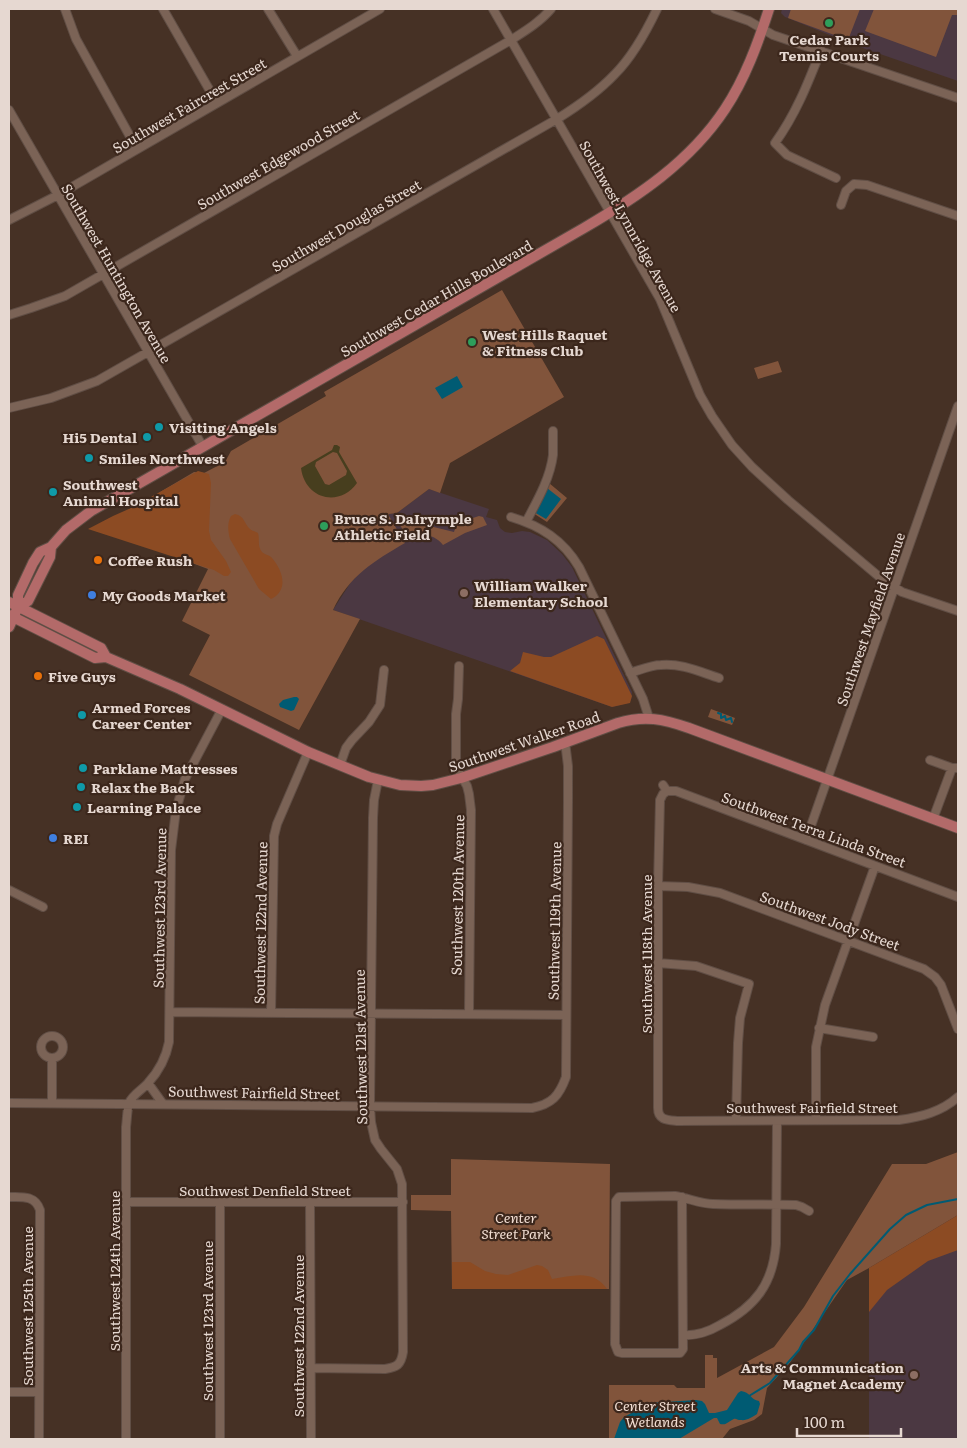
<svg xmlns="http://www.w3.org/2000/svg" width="967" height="1448" font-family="Literata,serif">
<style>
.education{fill:#4b3842}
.green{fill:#81543b}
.forest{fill:#8c4b23}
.sand{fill:#473e1e;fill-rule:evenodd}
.water{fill:#005b73}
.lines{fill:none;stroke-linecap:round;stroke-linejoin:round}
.stream{stroke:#005b73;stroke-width:2}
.minor-casing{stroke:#604e45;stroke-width:10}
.major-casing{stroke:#604e45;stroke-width:12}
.minor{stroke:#7b6356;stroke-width:8}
.major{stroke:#b36a69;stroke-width:10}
.leisure-dot{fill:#2e9e5b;stroke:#3c271c;stroke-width:2}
.culture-dot{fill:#0f9aa8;stroke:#3c271c;stroke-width:2}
.food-dot{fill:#e8710a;stroke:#3c271c;stroke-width:2}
.education-dot{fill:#8d6e63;stroke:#3c271c;stroke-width:2}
.shop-dot{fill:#3f7fe0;stroke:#3c271c;stroke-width:2}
.labels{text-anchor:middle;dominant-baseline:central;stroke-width:4.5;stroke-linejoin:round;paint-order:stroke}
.poi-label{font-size:14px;font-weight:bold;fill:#e6d8d1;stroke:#3c271c;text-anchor:start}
.street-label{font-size:14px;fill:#e6d8d1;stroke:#3c271c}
.park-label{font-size:14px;font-style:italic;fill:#f2ded3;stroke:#3c271c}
</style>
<rect width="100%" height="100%" fill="#463125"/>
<path class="education" d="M 782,9 L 958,9 L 958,81 L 857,46 L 785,17 L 781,13 Z
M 429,489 L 489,509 L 486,517 L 497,520 L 500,528 L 505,532 L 512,533 L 522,531 L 530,532 L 547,540 L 562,554 L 572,567 L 632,692 L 631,700 L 628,703 L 612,707 L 333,610 L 351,582 L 364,568 L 377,559 L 389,514 L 397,513 Z
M 958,1215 L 958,1439 L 869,1439 L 869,1268 Z"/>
<path class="green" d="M 791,9 L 860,9 L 848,40 L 788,18 Z
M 874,9 L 958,9 L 958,15 L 952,15 L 936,57 L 865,31 Z
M 502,290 L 564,397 L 450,463 L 440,493 L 429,489 L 397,513 L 389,514 L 389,516 L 405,543 C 374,561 349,576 333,610 L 360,619 L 299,730 L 189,675 L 210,635 L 182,621 L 208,569 L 99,528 L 194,472 L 204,473 L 225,462 L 231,451 L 326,396 L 324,392 Z
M 778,361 L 782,372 L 758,379 L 754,368 Z
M 549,483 L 567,498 L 547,522 L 533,513 Z
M 479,516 L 483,517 L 487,525 L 465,533 L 443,545 C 434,534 422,533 410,539 L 408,538 L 398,522 L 405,520 L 454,532 L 458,519 L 467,520 Z
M 711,709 L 735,718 L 732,725 L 708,717 Z
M 958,1152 L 958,1215 L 869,1268 L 847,1280 L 789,1364 L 767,1388 L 762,1414 L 754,1420 L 730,1429 L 722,1439 L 609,1439 L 609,1385 L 674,1385 L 677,1388 L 705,1388 L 705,1355 L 713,1355 L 713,1358 L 717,1358 L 717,1378 L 774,1347 L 804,1307 L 892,1164 L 926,1164 Z
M 451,1159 L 610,1164 L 609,1289 L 452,1289 L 451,1211 L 411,1210 L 411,1195 L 451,1195 Z"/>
<path class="forest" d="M 198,471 L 209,474 L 211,483 L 209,531 L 211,540 L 226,561 L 231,572 L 228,576 L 224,576 L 214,570 L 88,529 L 113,516 L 131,508 Z
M 235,514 C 245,516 244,524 250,529 C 252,531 255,531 258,533 C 260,539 257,546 262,552 C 265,555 270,555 272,558 C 283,571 289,590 271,599 L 259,589 L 230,539 C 228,531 227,523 231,516 Z
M 597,636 L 604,639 L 632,696 L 630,703 L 612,707 L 510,671 L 520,663 L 523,652 L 544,657 L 551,657 Z
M 958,1215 L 958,1250 L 928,1261 L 887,1290 L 869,1312 L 869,1268 Z
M 452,1262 L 470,1262 L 485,1271 L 496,1274 L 508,1275 L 537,1265 L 542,1266 L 548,1270 L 552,1279 C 573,1276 593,1269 607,1289 L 452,1289 Z"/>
<path class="sand" d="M 334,445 L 337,445 L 340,447 L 339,452 L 357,483 C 339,508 305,499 301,468 L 332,450 ZM 333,452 L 337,453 L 347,471 L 346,475 L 329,485 L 325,484 L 315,466 L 316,462 Z"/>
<path class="water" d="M 457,376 L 463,387 L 442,399 L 435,388 Z
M 547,488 L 561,499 L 546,519 L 534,512 Z
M 294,697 L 297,697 L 299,699 L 294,710 L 291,711 L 280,707 L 279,704 L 283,700 Z
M 741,1391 C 750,1392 751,1400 759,1401 L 760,1404 L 757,1414 C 753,1417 746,1421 741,1420 C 736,1420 736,1417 732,1420 C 726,1423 727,1425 720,1424 L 717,1418 L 714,1418 L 679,1439 L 614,1439 L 620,1422 L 624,1417 L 650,1403 L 696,1400 L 702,1401 L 705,1404 L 709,1413 L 715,1413 L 727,1410 L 738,1393 Z"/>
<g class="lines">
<path class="stream" d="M 718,713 L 721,714 L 721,718 L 725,716 L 726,720 L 731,718 L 732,722
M 749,1396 L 770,1383 L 799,1350 L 803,1342 L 814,1330 L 833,1296 L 850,1274 L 890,1229 L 906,1215 L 927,1205 L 958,1199"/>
<g class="minor-casing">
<path id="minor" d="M 65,9 L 76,39 L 137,149
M 163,9 L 217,103
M 268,9 L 297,56
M 493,9 L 660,299 L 700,395 L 712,416 L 732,445 L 752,467 L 788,500 L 883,580 L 902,592 L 958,611
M 715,9 L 749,21 L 773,35 L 958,98
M 821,50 C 808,83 796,114 775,143 L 787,155 L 836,178
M 9,110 L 203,447
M 841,205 L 846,191 L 854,184 L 867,185 L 958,216
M 9,220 L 58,195 L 380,9
M 9,315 L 31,308 L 65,296 L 511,40 C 525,31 540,22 551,9
M 9,408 L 51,398 L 97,381 L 557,119 C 578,106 598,92 615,74 C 633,56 646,32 657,9
M 511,517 C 541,526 563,540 579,567 L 643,699 L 649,718
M 526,522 C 537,501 550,479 553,455 C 553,448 553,439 553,431
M 459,666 L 458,699 L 456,714 L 456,767 L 467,786 L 469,794 L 471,810 L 469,1014
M 630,673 C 640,670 651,665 661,665 C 681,663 700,672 719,678
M 930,760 L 952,768 L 958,768
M 340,765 L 346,748 L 352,740 L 369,722 L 380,705 L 384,670
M 663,785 L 667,791 L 676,791 L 958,897
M 667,791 L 663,794 L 660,800 L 658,886 L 658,1108 C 658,1120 667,1120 677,1121 L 899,1120 C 921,1117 941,1112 958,1097
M 933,819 L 952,768
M 806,840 L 958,406
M 658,886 L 688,887 L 720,893 L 924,969 L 935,977 L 941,985 L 958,1029
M 9,890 L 43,907
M 658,963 L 696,966 L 749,984 L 740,1018 L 738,1043 L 736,1120
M 170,1012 L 566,1015
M 271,1013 L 274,836 L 277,824 L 308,752
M 819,1028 L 873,1037
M41 1047a11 11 0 1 1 22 0a11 11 0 1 1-22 0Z
M 52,1058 L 52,1103
M 148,1083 L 163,1104
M 9,1103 L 532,1108 C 552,1104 559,1096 566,1077 L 568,800 L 568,766 L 565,742
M 816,1120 L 816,1047 L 825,1005 L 875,866
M 9,1197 C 22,1197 35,1195 40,1210 L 39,1439
M 682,1197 L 683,1349 L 680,1353 L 622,1353 L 618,1352 L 615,1344 L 616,1201 L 619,1197 L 675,1196 C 688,1198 701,1204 713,1204 C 741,1205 768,1204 796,1205 L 802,1207 L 809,1211
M 126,1202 L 403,1202
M 220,1203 L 220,1439
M 310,1203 L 311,1439
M 683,1335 C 697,1336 708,1332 720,1325 C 755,1307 773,1284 776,1244 L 777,1121
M 310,1368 L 385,1369 C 397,1367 401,1365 403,1352 L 402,1184 L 397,1169 L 381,1149 L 375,1140 L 371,1122 L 370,1106 L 373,818 L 374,800 L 378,780
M 9,1392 L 39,1392
M 126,1439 L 126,1127 C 127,1120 127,1110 129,1103 C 133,1094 142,1090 148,1083 C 159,1071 166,1058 169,1042 L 171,850 L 176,810 L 185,779 L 222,709"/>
</g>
<g class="major-casing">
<path id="major" d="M 9,602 L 101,648 L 106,657
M 18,607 L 28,601 L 50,557 L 51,547
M 9,615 L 95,658 L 106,657 L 180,689 L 308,752 L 369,777 L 400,785 L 421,786 L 433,785 L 461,778 L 553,747 L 618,723 C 645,715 663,719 689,728 L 958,828
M 9,627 L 18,607 L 18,595 L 33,563 L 40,552 L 51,547 L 66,530 L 91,511 L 584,228 C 637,197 690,162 725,109 C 745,79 758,43 769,9"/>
</g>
<use href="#minor" class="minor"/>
<use href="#major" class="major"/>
</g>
<g class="leisure-dot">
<circle cx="829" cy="23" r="5"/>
<circle cx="472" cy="342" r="5"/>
<circle cx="324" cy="526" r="5"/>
</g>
<g class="culture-dot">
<circle cx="159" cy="427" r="5"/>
<circle cx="147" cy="437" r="5"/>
<circle cx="89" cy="458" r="5"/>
<circle cx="53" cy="492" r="5"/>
<circle cx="82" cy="715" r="5"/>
<circle cx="83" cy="768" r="5"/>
<circle cx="81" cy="787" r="5"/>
<circle cx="77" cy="807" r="5"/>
</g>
<g class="food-dot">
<circle cx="98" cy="560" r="5"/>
<circle cx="38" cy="676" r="5"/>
</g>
<g class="education-dot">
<circle cx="464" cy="593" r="5"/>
<circle cx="914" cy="1375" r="5"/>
</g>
<g class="shop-dot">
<circle cx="92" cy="595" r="5"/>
<circle cx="53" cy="838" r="5"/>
</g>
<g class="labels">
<g class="poi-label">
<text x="829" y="39" text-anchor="middle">Cedar Park<tspan x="829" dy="16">Tennis Courts</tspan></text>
<text x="482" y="334">West Hills Raquet<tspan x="482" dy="16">&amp; Fitness Club</tspan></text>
<text x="169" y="427">Visiting Angels</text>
<text x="137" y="437" text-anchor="end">Hi5 Dental</text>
<text x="99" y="458">Smiles Northwest</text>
<text x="63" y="484">Southwest<tspan x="63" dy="16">Animal Hospital</tspan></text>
<text x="334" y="518">Bruce S. DaIrymple<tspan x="334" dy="16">Athletic Field</tspan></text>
<text x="108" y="560">Coffee Rush</text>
<text x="474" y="585">William Walker<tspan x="474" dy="16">Elementary School</tspan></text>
<text x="102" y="595">My Goods Market</text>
<text x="48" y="676">Five Guys</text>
<text x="92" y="707">Armed Forces<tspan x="92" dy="16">Career Center</tspan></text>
<text x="93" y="768">Parklane Mattresses</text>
<text x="91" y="787">Relax the Back</text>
<text x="87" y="807">Learning Palace</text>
<text x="63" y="838">REI</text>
<text x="904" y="1367" text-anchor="end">Arts &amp; Communication<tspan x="904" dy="16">Magnet Academy</tspan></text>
</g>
<g class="street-label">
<text transform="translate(189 105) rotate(-30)">Southwest Faircrest Street</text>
<text transform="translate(278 159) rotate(-30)">Southwest Edgewood Street</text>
<text transform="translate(346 225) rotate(-30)">Southwest Douglas Street</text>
<text transform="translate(631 226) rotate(61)">Southwest Lynnridge Avenue</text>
<text transform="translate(117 273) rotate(60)">Southwest Huntington Avenue</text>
<text transform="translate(436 298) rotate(-30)">Southwest Cedar Hills Boulevard</text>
<text transform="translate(870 619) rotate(-71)">Southwest Mayfield Avenue</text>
<text transform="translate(524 741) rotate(-19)">Southwest Walker Road</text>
<text transform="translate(814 829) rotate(20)">Southwest Terra Linda Street</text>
<text transform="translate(457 895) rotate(-89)">Southwest 120th Avenue</text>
<text transform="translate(159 908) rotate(-89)">Southwest 123rd Avenue</text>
<text transform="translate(830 920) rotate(20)">Southwest Jody Street</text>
<text transform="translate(554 921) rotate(-89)">Southwest 119th Avenue</text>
<text transform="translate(260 923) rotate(-89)">Southwest 122nd Avenue</text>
<text transform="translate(646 954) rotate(-90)">Southwest 118th Avenue</text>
<text transform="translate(360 1047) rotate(-91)">Southwest 121st Avenue</text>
<text transform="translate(254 1092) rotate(1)">Southwest Fairfield Street</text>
<text x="812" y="1107">Southwest Fairfield Street</text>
<text x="265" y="1190">Southwest Denfield Street</text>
<text transform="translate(114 1271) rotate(-90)">Southwest 124th Avenue</text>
<text transform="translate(27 1306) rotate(-90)">Southwest 125th Avenue</text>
<text transform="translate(207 1321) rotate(-90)">Southwest 123rd Avenue</text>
<text transform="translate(298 1336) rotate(-90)">Southwest 122nd Avenue</text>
</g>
<g class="park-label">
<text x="516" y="1217">Center<tspan x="516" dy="16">Street Park</tspan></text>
<text x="655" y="1405">Center Street<tspan x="655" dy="16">Wetlands</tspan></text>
</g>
</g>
<rect width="967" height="1448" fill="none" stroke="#e6d8d1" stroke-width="20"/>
<path d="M797 1428v8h104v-8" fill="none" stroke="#e6d8d1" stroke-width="2.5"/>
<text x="804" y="1428" font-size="15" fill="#e6d8d1" stroke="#3c271c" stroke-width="4" paint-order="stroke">100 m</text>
</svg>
